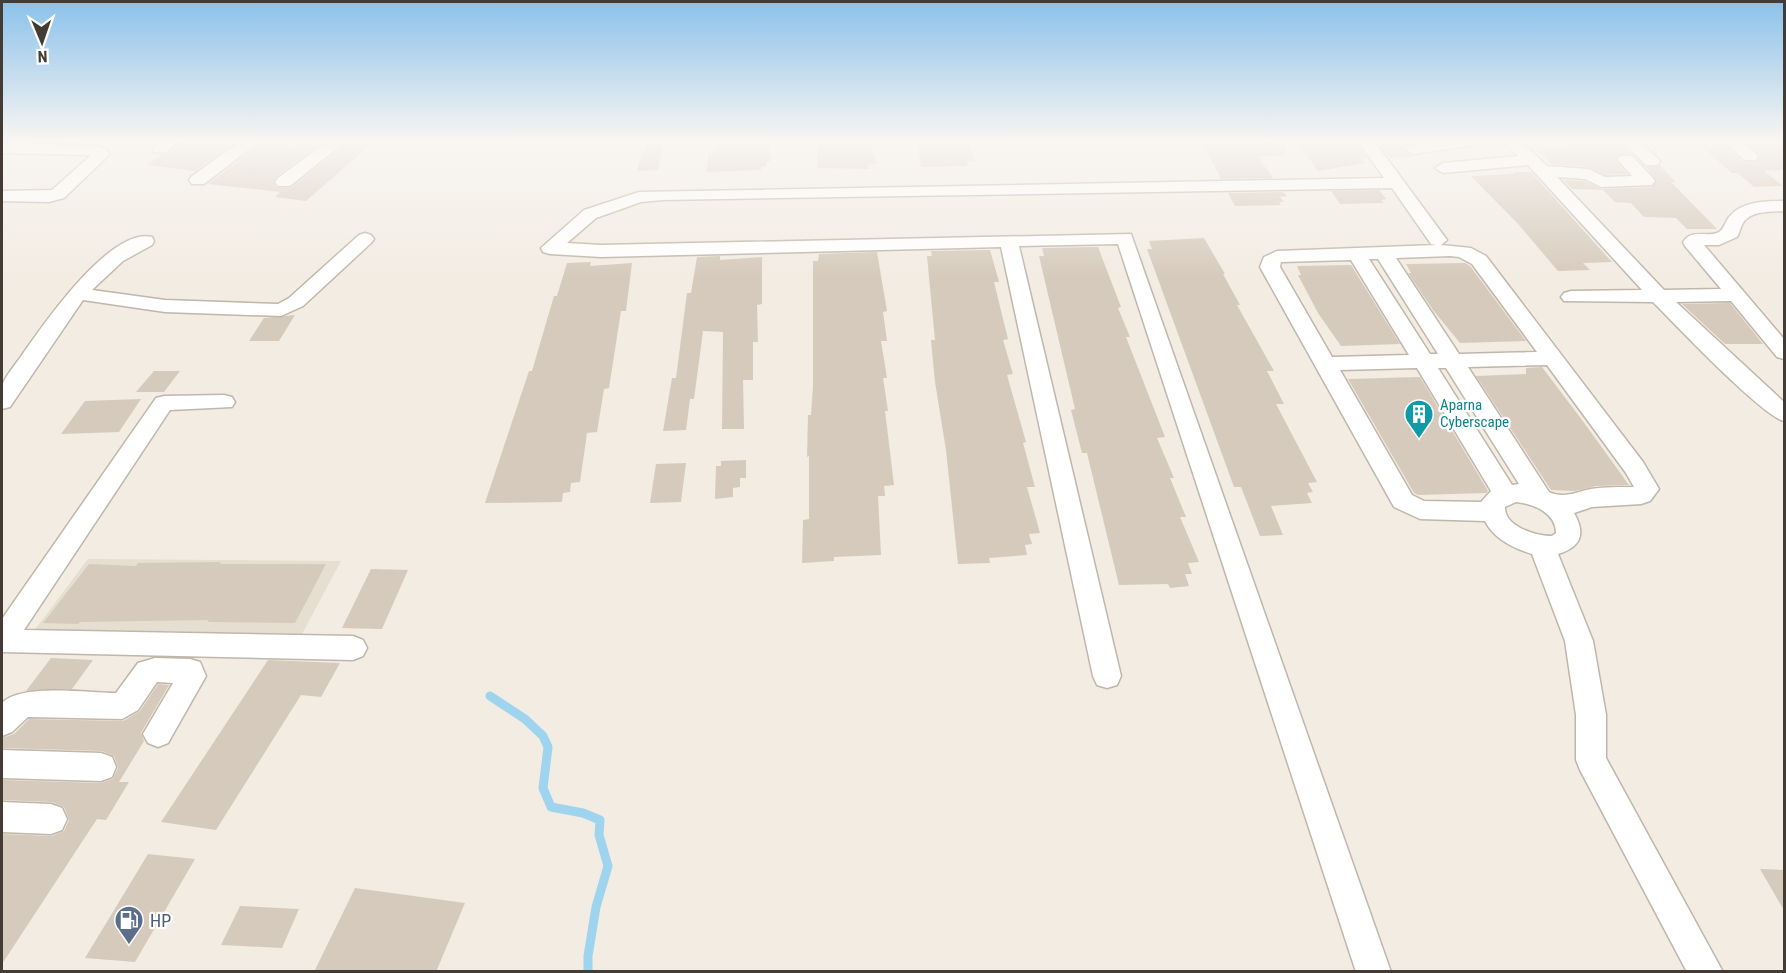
<svg xmlns="http://www.w3.org/2000/svg" width="1786" height="973" font-family="'Roboto Condensed',sans-serif">
<style>
.residential{fill:#e6ded1}
.lines{fill:none;stroke-linecap:round;stroke-linejoin:round}
.stream{stroke:#9fd4ef;stroke-width:9}
.building{fill:#d6cabc}
.street-casing{stroke:#c0b6a9;stroke-width:3}
.street{fill:#fff;fill-rule:evenodd}
.labels{text-anchor:middle;dominant-baseline:central;stroke-width:4.5;stroke-linejoin:round;paint-order:stroke}
.culture-label{font-size:15px;fill:#0d838f;stroke:#fff;text-anchor:start}
.near-service-label{font-size:18px;fill:#4e5e75;stroke:#fff;text-anchor:start}
</style>
<rect width="100%" height="100%" fill="#f2ece3"/>
<path class="residential" d="M 88,559 L 341,561 L 302,634 L 106,630 L 100,636 L 30,636 Z"/>
<g class="lines">
<path class="stream" d="M 490,696 L 525,719 L 543,736 L 548,747 L 543,788 L 551,807 L 583,813 L 600,820 L 599,835 L 608,866 L 596,907 L 588,956 L 588,972"/>
</g>
<path class="building" d="M 181,141 L 237,141 L 195,171 L 147,165 L 162,154 L 167,154 Z
M 305,141 L 324,141 L 277,176 L 273,182 L 276,187 L 291,188 L 347,143 L 369,146 L 306,201 L 275,197 L 280,192 L 208,184 L 260,144 L 297,148 Z
M 647,141 L 664,141 L 658,170 L 637,171 L 642,152 L 645,152 Z
M 716,141 L 769,141 L 771,161 L 766,162 L 766,166 L 761,167 L 761,170 L 706,172 L 709,153 L 714,153 Z
M 871,141 L 876,164 L 868,165 L 869,169 L 818,168 L 817,143 Z
M 917,141 L 968,141 L 974,161 L 966,161 L 968,166 L 921,167 Z
M 1202,141 L 1286,141 L 1286,155 L 1258,157 L 1273,178 L 1221,179 Z
M 1296,141 L 1356,141 L 1367,158 L 1360,158 L 1365,163 L 1318,171 Z
M 1377,141 L 1413,141 L 1405,145 L 1403,149 L 1413,157 L 1389,157 Z
M 1598,141 L 1625,141 L 1624,145 L 1632,154 L 1620,154 L 1616,160 L 1627,174 L 1605,175 L 1589,167 L 1551,164 L 1534,147 L 1602,146 Z
M 1785,145 L 1785,170 L 1764,171 L 1783,186 L 1754,187 L 1738,173 L 1732,173 L 1701,146 L 1726,146 L 1742,162 L 1756,162 L 1760,156 L 1750,146 Z
M 1660,166 L 1676,182 L 1671,182 L 1717,229 L 1687,229 L 1676,218 L 1644,217 L 1631,203 L 1615,202 L 1603,190 L 1572,189 L 1563,180 L 1584,181 L 1601,189 L 1652,187 L 1657,181 L 1646,167 Z
M 1513,172 L 1531,172 L 1612,262 L 1583,263 L 1590,270 L 1558,271 L 1519,225 L 1471,176 L 1514,174 Z
M 1379,190 L 1386,199 L 1381,200 L 1384,203 L 1340,204 L 1331,191 Z
M 1283,192 L 1287,196 L 1280,197 L 1284,202 L 1279,202 L 1281,205 L 1235,206 L 1228,193 Z
M 1204,238 L 1225,274 L 1223,274 L 1240,305 L 1237,305 L 1274,371 L 1267,371 L 1284,404 L 1276,404 L 1317,482 L 1308,483 L 1313,492 L 1307,493 L 1312,503 L 1271,506 L 1283,535 L 1260,536 L 1241,487 L 1234,487 L 1147,249 L 1152,249 L 1149,241 Z
M 1098,247 L 1121,307 L 1118,308 L 1130,337 L 1126,337 L 1165,437 L 1157,438 L 1174,478 L 1170,478 L 1186,517 L 1180,517 L 1199,562 L 1188,563 L 1192,574 L 1185,574 L 1189,586 L 1170,588 L 1168,584 L 1119,585 L 1087,453 L 1082,453 L 1071,410 L 1075,409 L 1039,256 L 1044,256 L 1042,248 Z
M 990,250 L 999,282 L 994,282 L 1008,339 L 1003,340 L 1013,374 L 1007,375 L 1026,442 L 1023,443 L 1035,487 L 1027,487 L 1040,533 L 1029,534 L 1032,544 L 1025,545 L 1027,555 L 989,558 L 990,563 L 958,564 L 946,450 L 935,382 L 931,340 L 935,340 L 927,256 L 932,256 L 931,251 Z
M 877,252 L 887,311 L 883,312 L 887,341 L 881,341 L 887,378 L 883,378 L 888,411 L 885,411 L 894,485 L 884,486 L 885,496 L 878,496 L 881,555 L 834,557 L 834,561 L 802,563 L 803,520 L 809,519 L 809,456 L 807,457 L 808,415 L 811,415 L 813,385 L 813,261 L 818,261 L 819,254 Z
M 720,256 L 720,260 L 762,257 L 762,304 L 757,305 L 758,342 L 753,342 L 753,380 L 743,380 L 744,429 L 722,429 L 723,332 L 703,331 L 694,399 L 690,399 L 686,430 L 663,431 L 672,378 L 676,378 L 687,293 L 691,293 L 697,257 Z
M 591,262 L 590,266 L 632,263 L 626,311 L 621,311 L 609,388 L 604,389 L 597,432 L 587,433 L 580,482 L 571,483 L 570,492 L 563,493 L 562,502 L 485,503 L 529,371 L 532,371 L 554,296 L 557,296 L 567,263 Z
M 1465,263 L 1470,266 L 1526,341 L 1460,343 L 1433,310 L 1408,273 L 1411,273 L 1406,264 Z
M 1351,265 L 1400,344 L 1341,346 L 1318,313 L 1298,275 L 1301,275 L 1297,266 Z
M 1730,303 L 1763,344 L 1725,344 L 1682,304 Z
M 295,315 L 279,341 L 249,341 L 264,318 Z
M 1542,367 L 1585,424 L 1629,485 L 1596,486 L 1575,491 L 1551,490 L 1476,376 L 1526,374 L 1526,368 Z
M 154,371 L 180,371 L 164,392 L 136,392 Z
M 1420,377 L 1488,491 L 1486,493 L 1418,495 L 1414,493 L 1348,379 Z
M 141,399 L 119,432 L 61,434 L 85,401 Z
M 746,460 L 746,478 L 740,478 L 740,487 L 733,488 L 733,497 L 715,499 L 716,466 L 721,466 L 721,461 Z
M 686,463 L 681,502 L 650,503 L 656,464 Z
M 221,562 L 220,564 L 326,564 L 295,623 L 207,622 L 209,620 L 80,622 L 78,624 L 43,623 L 89,564 L 136,566 L 138,563 Z
M 371,569 L 408,570 L 382,629 L 342,628 Z
M 51,658 L 93,660 L 72,689 L 26,691 Z
M 268,660 L 340,663 L 321,697 L 301,695 L 216,830 L 161,822 Z
M 158,684 L 169,685 L 141,733 L 144,741 L 119,782 L 129,782 L 106,820 L 97,819 L 2,964 L 2,834 L 52,836 L 64,831 L 69,820 L 64,807 L 52,802 L 2,800 L 2,780 L 101,783 L 113,779 L 118,768 L 114,756 L 102,751 L 2,748 L 2,738 L 14,734 L 29,719 L 123,721 L 140,711 Z
M 148,854 L 195,859 L 135,962 L 85,958 Z
M 1760,869 L 1785,870 L 1785,912 Z
M 355,888 L 465,903 L 436,972 L 314,972 Z
M 240,906 L 299,909 L 282,948 L 221,945 Z"/>
<g class="lines">
<g class="street-casing">
<path id="street" d="M 160,141 L 179,141 L 166,152 L 154,152 L 152,149 Z
M 241,141 L 260,141 L 204,184 L 192,184 L 189,180 L 192,176 Z
M 328,141 L 346,141 L 290,186 L 278,186 L 275,182 L 278,178 Z
M 1358,141 L 1374,141 L 1447,240 L 1441,245 L 1471,248 L 1486,256 L 1643,462 L 1659,489 L 1650,501 L 1641,504 L 1592,507 L 1574,513 C 1586,534 1581,547 1558,554 L 1593,641 L 1606,715 L 1606,758 L 1723,972 L 1687,972 L 1580,770 L 1576,760 L 1576,715 L 1565,641 L 1532,554 C 1513,548 1494,539 1485,521 L 1420,519 L 1394,507 L 1260,267 L 1264,257 L 1277,251 L 1436,245 L 1431,244 L 1392,188 L 663,200 L 641,202 L 596,218 L 567,243 L 601,245 L 1131,234 L 1391,972 L 1356,972 L 1118,244 L 1019,246 L 1121,676 L 1117,685 L 1107,688 L 1097,685 L 1093,676 L 1001,247 L 601,257 L 550,254 L 543,252 L 541,248 L 584,210 L 639,192 L 1384,178 ZM 1450,256 L 1459,257 L 1472,264 L 1537,352 L 1459,354 L 1396,258 ZM 1369,259 L 1378,259 L 1438,354 L 1430,354 ZM 1351,260 L 1409,355 L 1332,357 L 1280,267 L 1281,262 ZM 1547,365 L 1626,473 L 1634,487 C 1620,487 1604,487 1591,489 C 1576,492 1564,499 1549,492 L 1468,367 ZM 1417,368 L 1491,491 L 1481,502 L 1424,501 L 1412,495 L 1340,370 ZM 1438,368 L 1446,368 L 1519,484 L 1512,485 ZM 1516,502 C 1534,504 1556,513 1556,533 L 1552,536 C 1537,536 1504,527 1505,507 Z
M 1434,141 L 1477,141 L 1469,146 L 1413,154 L 1405,149 L 1407,146 Z
M 1503,141 L 1521,141 L 1547,166 L 1589,169 L 1605,177 L 1632,176 L 1618,160 L 1620,156 L 1632,156 L 1652,177 L 1655,181 L 1652,185 L 1601,187 L 1585,179 L 1557,177 L 1664,290 L 1721,289 L 1685,246 L 1683,242 C 1692,229 1704,237 1717,233 C 1725,230 1725,220 1731,215 C 1743,201 1768,201 1784,201 L 1784,211 C 1772,212 1751,210 1743,223 C 1740,228 1740,232 1737,237 L 1719,245 L 1704,245 L 1784,339 L 1784,359 L 1777,357 L 1731,301 L 1676,302 L 1784,402 L 1784,421 C 1762,416 1675,324 1653,302 L 1564,301 L 1561,297 L 1564,293 L 1571,291 L 1642,290 L 1528,165 L 1443,173 L 1435,168 L 1443,163 L 1518,156 Z
M 1628,141 L 1644,141 L 1643,144 L 1660,161 L 1658,165 L 1646,165 L 1626,145 Z
M 1724,141 L 1742,141 L 1758,156 L 1756,160 L 1744,160 Z
M 2,143 L 91,145 L 105,149 L 110,154 L 64,198 L 49,202 L 2,201 L 2,191 L 52,190 L 91,155 L 2,153 Z
M 365,233 L 371,235 L 374,239 L 371,243 L 303,306 L 281,316 L 165,312 L 83,300 L 10,407 L 2,409 C 2,403 0,392 2,386 C 5,376 16,364 22,355 C 43,325 110,227 152,237 L 154,241 L 152,245 L 123,261 L 92,290 L 165,300 L 278,304 L 289,298 L 359,235 Z
M 224,395 L 232,397 L 235,402 L 232,407 L 170,410 L 24,630 L 353,636 L 363,640 L 367,648 L 363,656 L 353,660 L 2,652 L 2,619 L 156,398 L 164,396 Z
M 155,658 L 190,659 L 200,662 L 206,676 L 168,743 L 158,747 L 148,743 L 143,734 L 173,683 L 157,682 L 138,710 L 122,719 L 28,717 L 12,732 L 2,736 L 2,703 C 21,683 89,693 116,693 L 138,663 Z
M 2,750 L 101,753 L 112,757 L 116,767 L 112,777 L 101,781 L 2,778 Z
M 2,802 L 51,804 L 62,808 L 67,819 L 62,830 L 51,834 L 2,832 Z"/>
</g>
<use href="#street" class="street"/>
</g>
<linearGradient id="sky" x2="0" y2="1"><stop stop-color="#8bc1eb"/><stop offset="0.51" stop-color="#f9f6f2"/><stop offset="1" stop-color="#f9f6f2" stop-opacity="0"/></linearGradient>
<rect width="1786" height="277" fill="url(#sky)"/>
<defs>
<g id="building-pin" transform="scale(1.5)"><path d="M0 17L-7.5 6A9.5 9.5 0 1 1 7.5 6Z" fill="#0f9aa8" stroke="#fff"/><path d="M-4-6H4V6H1V3H-1V6H-4ZM-2.5-4.3h1.7v1.8h-1.7ZM.8-4.3h1.7v1.8H.8ZM-2.5-1h1.7V.8h-1.7ZM.8-1h1.7V.8H.8Z" fill="#fff"/></g>
<g id="fuel-pin" transform="scale(1.5)"><path d="M0 17L-7.5 6A9.5 9.5 0 1 1 7.5 6Z" fill="#5c6f8a" stroke="#fff"/><path d="M-5.5-6h7V0h2V4h1.3V-2.5L3-4.5l.8-.8L6-3V5H2.5V1h-1V6h-7ZM-4.2-4.7v3.2H.2V-4.7Z" fill="#fff"/></g>
</defs>
<g fill-rule="evenodd">
<use href="#building-pin" x="1419" y="414"/>
<use href="#fuel-pin" x="129" y="920"/>
</g>
<g class="labels">
<g class="culture-label">
<text x="1440" y="405">Aparna<tspan x="1440" dy="17">Cyberscape</tspan></text>
</g>
<g class="near-service-label">
<text x="150" y="920">HP</text>
</g>
</g>
<rect width="1786" height="973" fill="none" stroke="#443c34" stroke-width="6"/>
<g transform="translate(42 42) rotate(178)" stroke="#ffffff" stroke-width="4.5" paint-order="stroke">
<path d="M0-4.5L10 22L0 15L-10 22Z" fill="#443c34"/>
<text y="-9" font-size="16" font-weight="bold" text-anchor="middle" fill="#443c34">N</text>
</g>
</svg>
